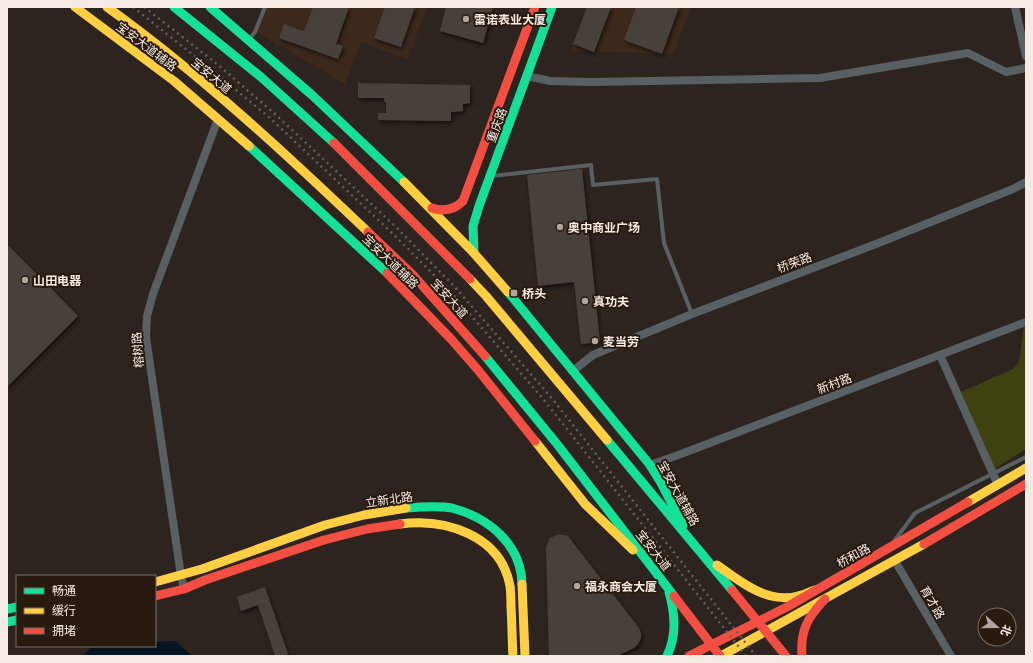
<svg xmlns="http://www.w3.org/2000/svg" width="1033" height="663" font-family="Barlow,'Noto Sans SC',sans-serif">
<style>
.built{fill:#3d281c}
.green{fill:#404111}
.water{fill:#071421}
.building{fill:#47413b;filter:url(#shadow)}
.lines{fill:none;stroke-linecap:round;stroke-linejoin:round}
.lane{stroke:#586064;stroke-width:4}
.street{stroke:#586064;stroke-width:8}
.fast{stroke:#16e098;stroke-width:9}
.slow{stroke:#ffcf43;stroke-width:9}
.jam{stroke:#f24e42;stroke-width:9}
.rail{stroke:#616160;stroke-width:2.5;stroke-dasharray:2 4;stroke-linecap:butt}
.poi-dot{fill:#b0a59f;stroke:#291a10;stroke-width:1.5}
.labels{text-anchor:middle;dominant-baseline:central;stroke-width:4;stroke-linejoin:round;paint-order:stroke}
.poi-label{font-size:12px;font-weight:bold;fill:#f6ebe4;stroke:#291a10;text-anchor:start}
.street-label{font-size:12px;fill:#f6ebe4;stroke:#291a10}
</style>
<defs>
<filter id="shadow"><feDropShadow dx="1.5" dy="2.5" stdDeviation="2" flood-color="#0009"/></filter>
</defs>
<rect width="100%" height="100%" fill="#2d241f"/>
<path class="built" d="M 267,7 L 427,7 L 408,59 L 361,42 L 345,84 L 257,32 Z
M 586,7 L 691,7 L 673,54 L 571,51 Z"/>
<path class="green" d="M 1026,325 L 1026,449 L 994,469 L 961,392 L 1013,369 L 1019,362 L 1024,327 Z"/>
<path class="water" d="M 176,641 L 192,656 L 83,656 L 92,646 L 155,646 L 155,642 Z"/>
<path class="building" d="M 313,7 L 349,7 L 336,44 L 343,46 L 338,59 L 279,38 L 284,24 L 304,31 Z
M 385,7 L 415,7 L 401,47 L 374,38 Z
M 446,7 L 493,7 L 483,43 L 440,31 Z
M 587,7 L 611,7 L 594,52 L 573,44 Z
M 636,7 L 679,7 L 662,54 L 624,40 Z
M 358,83 L 470,85 L 470,103 L 463,104 L 463,111 L 451,112 L 451,121 L 378,120 L 378,113 L 386,113 L 386,102 L 384,102 L 384,98 L 358,98 Z
M 582,169 L 600,342 L 581,344 L 574,282 L 538,286 L 527,175 Z
M 7,244 L 78,316 L 8,386 L 7,385 Z
M 559,534 L 568,536 L 571,540 L 639,628 L 641,633 L 641,638 L 638,644 L 634,648 L 617,656 L 549,656 L 546,547 L 550,538 Z
M 265,587 L 288,654 L 284,656 L 275,656 L 258,605 L 241,611 L 237,597 Z"/>
<g class="lines">
<path class="lane" d="M 249,39 L 255,32 L 265,7
M 492,176 L 591,165 L 593,185 L 657,179 L 664,243 L 692,314
M 895,540 L 915,513 L 1026,457"/>
<path class="street" d="M 1015,7 L 1026,56
M 527,76 L 550,81 L 593,82 L 820,78 L 968,53 L 1006,72 L 1026,68
M 940,355 L 998,485
M 574,370 L 593,355 L 692,314 L 876,244 L 1013,189 L 1026,182
M 650,465 L 681,454 L 1026,322
M 895,561 L 951,656
M 184,589 L 181,576 L 146,337 L 147,316 L 153,294 L 218,119"/>
<path class="fast" d="M 174,7 L 261,77 L 334,143
M 210,7 L 312,95 L 404,182
M 249,146 L 387,273
M 474,253 L 473,226 L 479,206 L 552,7
M 508,292 L 650,465 L 660,481 L 683,525
M 485,356 L 557,444 L 674,596
M 607,440 L 732,590
M 406,508 C 418,507 441,506 452,508 C 489,518 521,544 522,584
M 7,609 L 17,607
M 7,622 L 17,620
M 667,656 C 677,635 675,614 669,592"/>
<path class="slow" d="M 75,7 L 174,81 L 249,146
M 107,7 C 200,74 285,153 368,232
M 404,182 L 472,251 L 508,292
M 470,279 L 486,296 L 607,440
M 535,441 L 585,504 L 633,550
M 968,502 L 1026,468
M 400,524 C 445,518 501,535 510,586 C 511,593 511,600 511,607 C 512,623 512,640 513,656
M 717,565 C 741,582 767,604 798,596 C 804,595 809,592 815,590
M 155,582 L 202,569 L 325,525 L 364,515 L 406,508
M 522,584 L 525,656
M 721,656 L 924,544"/>
<path class="jam" d="M 334,143 L 470,279
M 432,208 C 444,212 454,210 463,201 L 535,7
M 368,232 L 412,274 L 485,356
M 387,273 L 451,339 L 478,370 L 535,441
M 924,544 L 1026,484
M 732,590 L 786,656
M 155,596 L 184,589 L 205,580 L 324,540 L 367,529 L 400,524
M 674,596 L 720,656
M 689,656 L 787,607 L 968,502
M 802,656 C 800,630 808,617 825,599"/>
<path class="rail" d="M 133,7 L 212,70 L 271,119 L 391,232 L 449,290 L 544,400 L 746,656
M 144,7 L 217,64 L 275,114 L 396,227 L 454,286 L 550,396 L 756,656"/>
</g>
<g class="poi-dot">
<circle cx="466" cy="19" r="4"/>
<circle cx="560" cy="227" r="4"/>
<circle cx="25" cy="280" r="4"/>
<rect x="510" y="289" width="8" height="8" rx="2"/>
<circle cx="585" cy="301" r="4"/>
<circle cx="595" cy="341" r="4"/>
<circle cx="577" cy="586" r="4"/>
</g>
<g class="labels">
<g class="poi-label">
<text x="474" y="19">雷诺表业大厦</text>
<text x="568" y="227">奥中商业广场</text>
<text x="33" y="280">山田电器</text>
<text x="522" y="293">桥头</text>
<text x="593" y="301">真功夫</text>
<text x="603" y="341">麦当劳</text>
<text x="585" y="586">福永商会大厦</text>
</g>
<g class="street-label">
<text transform="translate(147 46) rotate(37)">宝安大道辅路</text>
<text transform="translate(212 75) rotate(40)">宝安大道</text>
<text transform="translate(496 125) rotate(-70)">重庆路</text>
<text transform="translate(391 261) rotate(44)">宝安大道辅路</text>
<text transform="translate(794 262) rotate(-21)">桥荣路</text>
<text transform="translate(450 298) rotate(48)">宝安大道</text>
<text transform="translate(137 350) rotate(-95)">榕树路</text>
<text transform="translate(834 383) rotate(-21)">新村路</text>
<text transform="translate(679 493) rotate(61)">宝安大道辅路</text>
<text transform="translate(389 499) rotate(-8)">立新北路</text>
<text transform="translate(654 550) rotate(52)">宝安大道</text>
<text transform="translate(853 555) rotate(-29)">桥和路</text>
<text transform="translate(933 602) rotate(60)">育才路</text>
</g>
</g>
<rect width="1033" height="663" fill="none" stroke="#f6ebe4" stroke-width="16"/>
<rect x="16" y="575" width="140" height="72" fill="#291a10" stroke="#7b6e65"/>
<rect x="24" y="588" width="20" height="6" fill="#16e098" stroke="#7b6e65"/>
<text x="52" y="595" font-size="12" fill="#f6ebe4">畅通</text>
<rect x="24" y="608" width="20" height="6" fill="#ffcf43" stroke="#7b6e65"/>
<text x="52" y="615" font-size="12" fill="#f6ebe4">缓行</text>
<rect x="24" y="628" width="20" height="6" fill="#f24e42" stroke="#7b6e65"/>
<text x="52" y="635" font-size="12" fill="#f6ebe4">拥堵</text>
<g transform="translate(997 627) rotate(111)"><circle r="19" fill="#291a10" stroke="#7b6e65"/>
<path d="M0-3L7 15L0 10L-7 15Z" fill="#b0a59f"/>
<text y="-6" font-size="11" font-weight="bold" text-anchor="middle" fill="#f6ebe4">北</text>
</g>
</svg>
